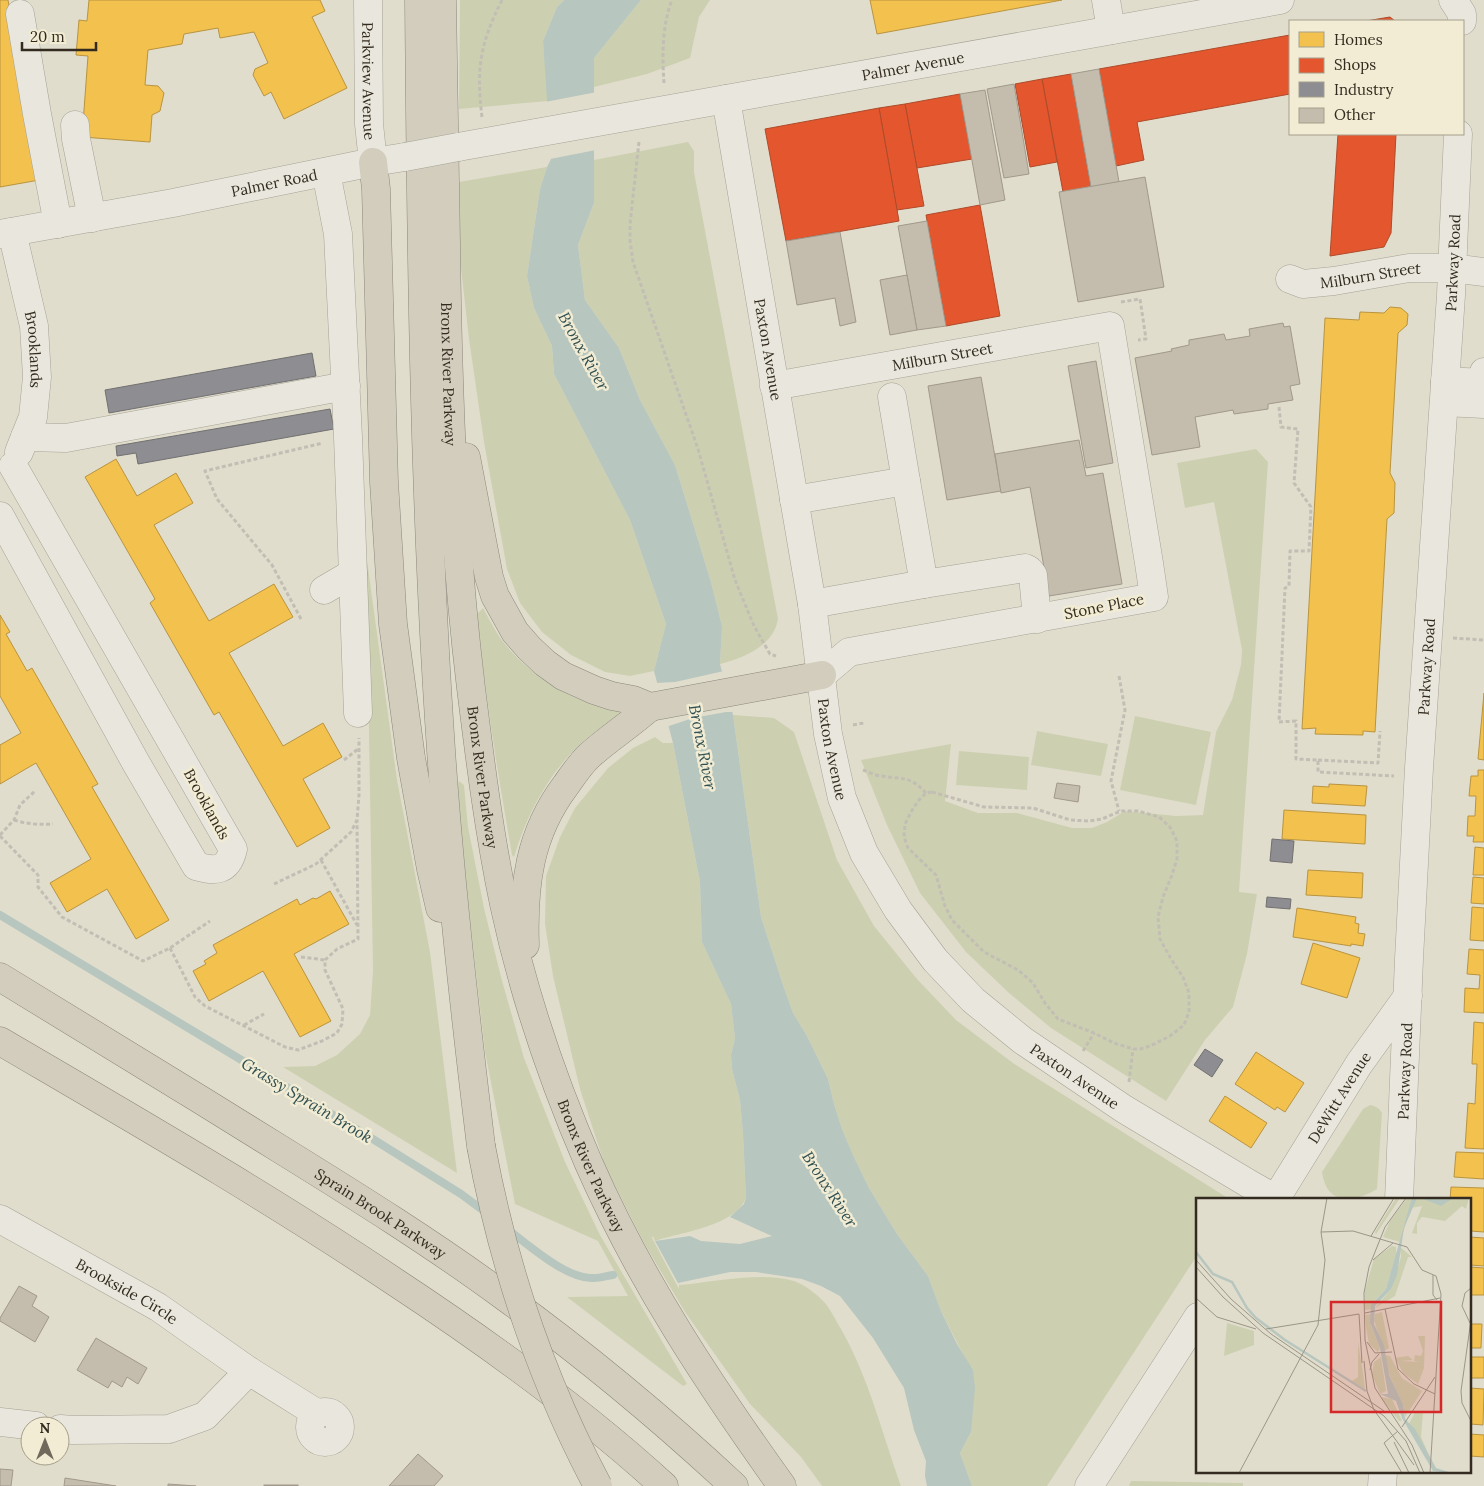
<svg xmlns="http://www.w3.org/2000/svg" width="1484" height="1486" viewBox="0 0 1484 1486" font-family="Lora,serif">
<style>
.green{fill:#ccd0b0}
.water{fill:#b7c6be}
.pier{fill:#e1ddcc}
.homes{fill:#f2c14e;stroke:#b99440}
.shops{fill:#e4572e;stroke:#af4a2a}
.industry{fill:#8d8d92;stroke:#727070}
.lines{fill:none;stroke-linecap:round;stroke-linejoin:round}
.stream{stroke:#b7c6be;stroke-width:8}
.building{fill:#c4bcad;stroke:#a0998c}
.minor-casing{stroke:#a6a296;stroke-width:29}
.highway-casing{stroke:#8b877c;stroke-width:29}
.path{stroke:#c2beb4;stroke-width:3;stroke-dasharray:4 2.5;stroke-linecap:butt}
.minor{stroke:#e9e7dd;stroke-width:28}
.highway{stroke:#d3cdbd;stroke-width:28}
.minor-bridge-casing{stroke:#a6a296;stroke-width:29;stroke-linecap:butt}
.highway-bridge-casing{stroke:#8b877c;stroke-width:29;stroke-linecap:butt}
.minor-bridge{stroke:#e9e7dd;stroke-width:28}
.highway-bridge{stroke:#d3cdbd;stroke-width:28}
.labels{text-anchor:middle;dominant-baseline:central;stroke-width:5;stroke-linejoin:round;paint-order:stroke}
.street-label{font-size:15px;fill:#332b1f;stroke:#f1ecd3}
.water-label{font-size:16px;font-style:italic;fill:#304f51;stroke:#f1ecd3}
.inset-river{fill:none;stroke:#b7c6be;stroke-width:2.5}
.inset-road{fill:none;stroke:#9b9687;stroke-width:1}
.view{fill:#d62828;fill-opacity:0.15;stroke:#d62828;stroke-width:2.5}
.inset-edge{fill:none;stroke:#332b1f;stroke-width:2.5}
</style>
<rect width="100%" height="100%" fill="#e1ddcc"/>
<!-- green -->
<g class="green">
<polygon points="460,0 564,0 557,7 543,41 548,101 459,109"/>
<polygon points="641,0 710,0 699,17 690,58 647,74 594,87 594,58"/>
<path d="M688 142 694 151V172L778 619C777 623 776 628 774 631 764 650 739 659 720 664L722 626 711 582 675 465 640 400 619 348 585 300 578 245 594 203V160Z"/>
<polygon points="547,167 540,189 527,276 534,308 552,346 554,374 630,520 666,624 654,671 630,676 605,672 571,655 542,632 520,603 507,569 484,442 469,339 460,259 459,182"/>
<polygon points="1256,449 1268,462 1239,892 1257,894 1247,954 1233,1007 1205,1040 1166,1101 1051,1028 1009,993 966,952 920,893 887,825 861,760 951,744 945,801 978,813 1017,813 1072,828 1092,828 1107,822 1125,811 1176,816 1203,815 1216,732 1232,700 1241,665 1242,650 1214,502 1185,508 1177,463"/>
<polygon points="366,553 397,780 430,952 457,1173 283,1067 315,1066 337,1055 360,1034 370,1015 373,971"/>
<path d="M483 608C491 623 499 638 510 650 528 671 560 693 586 702 597 705 608 707 619 710L620 716C565 744 531 800 514 857L512 855C498 775 485 695 477 614Z"/>
<polygon points="733,715 774,718 794,732 837,860 874,926 917,979 956,1020 1013,1063 1231,1200 1198,1200 1198,1254 1047,1486 972,1486 960,1453 971,1432 964,1356 941,1311 928,1276 897,1234 869,1188 853,1155 842,1129 834,1104 828,1079 807,1036 793,1013 784,988 761,917"/>
<polygon points="1135,716 1211,732 1196,805 1120,790"/>
<polygon points="1037,731 1108,744 1101,776 1031,765"/>
<path d="M655 737 663 743H673L700 882 702 942 731 1004 735 1038 731 1055 732 1069 740 1100 743 1134 746 1197C737 1226 681 1232 655 1241L653 1236 652 1238 679 1289V1285C713 1282 762 1271 794 1281 805 1285 817 1294 825 1303 831 1310 836 1321 841 1329 869 1378 882 1433 901 1486H822L801 1457 750 1404 685 1312 644 1243 605 1166 580 1089 553 976 545 924 546 876 560 837 575 808 608 768 633 748Z"/>
<polygon points="959,751 1029,757 1027,790 956,785"/>
<polygon points="459,781 464,785 468,827 484,908 501,977 524,1058 565,1162 600,1235 687,1384 683,1386 567,1297 628,1296 598,1241 515,1204 485,1052 466,884 457,786"/>
<path d="M1370 1105C1376 1106 1379 1108 1382 1113L1377 1189C1363 1198 1338 1206 1327 1188 1324 1183 1323 1177 1322 1172L1363 1109Z"/>
<polygon points="1131,1481 1243,1483 1243,1486 1129,1486"/>
</g>
<!-- water -->
<polygon class="water" points="564,0 641,0 594,58 594,203 578,245 585,300 619,348 640,400 675,465 711,582 722,626 720,664 733,715 761,917 784,988 793,1013 807,1036 828,1079 834,1104 842,1129 853,1155 869,1188 897,1234 928,1276 941,1311 957,1344 973,1370 975,1388 971,1432 960,1453 972,1486 927,1486 925,1476 926,1461 914,1430 904,1388 873,1338 840,1296 821,1286 802,1279 756,1272 730,1272 678,1283 655,1241 690,1236 701,1241 740,1244 772,1236 730,1217 744,1204 746,1197 743,1134 740,1100 732,1069 731,1055 735,1038 731,1004 702,942 700,882 673,743 654,671 666,624 630,520 554,374 552,346 534,308 527,276 540,189 547,167 551,159 543,41 557,7"/>
<!-- pier -->
<g class="pier">
<polygon points="597,92 596,150 550,159 545,102"/>
<polygon points="724,671 735,712 726,712 693,718 666,727 655,683 675,682"/>
</g>
<!-- homes -->
<g class="homes">
<polygon points="0,0 8,0 35,152 45,179 0,187"/>
<polygon points="89,0 320,0 325,11 312,17 347,88 284,119 271,92 264,96 253,75 255,69 268,63 254,32 220,38 218,28 184,34 182,44 148,50 145,85 158,86 164,93 160,111 152,115 150,142 82,137 88,56 76,55 79,20 87,21"/>
<polygon points="870,0 1062,0 877,34"/>
<polygon points="1390,307 1401,308 1408,314 1407,325 1398,333 1390,473 1395,483 1394,513 1387,519 1375,732 1363,731 1363,735 1315,734 1316,728 1302,729 1325,318 1359,320 1360,312 1384,313"/>
<polygon points="116,459 137,496 176,473 193,503 154,525 209,621 274,584 293,617 229,653 283,746 323,723 342,757 303,779 330,828 297,847 219,712 214,715 150,603 155,599 85,477"/>
<polygon points="0,615 10,632 6,634 27,671 32,668 98,784 92,787 169,920 136,939 107,889 67,912 50,883 91,859 36,763 0,784 0,745 21,733 0,696"/>
<polygon points="1484,693 1484,760 1478,759"/>
<polygon points="1478,770 1484,770 1484,842 1473,842 1474,836 1467,836 1468,816 1475,816 1476,796 1469,796 1471,776 1478,776"/>
<polygon points="1329,784 1367,786 1365,806 1312,803 1313,786 1329,787"/>
<polygon points="1284,810 1366,815 1365,844 1282,839"/>
<polygon points="1475,847 1484,848 1484,875 1473,875"/>
<polygon points="1308,870 1363,873 1362,898 1306,895"/>
<polygon points="1473,877 1484,878 1484,904 1471,903"/>
<polygon points="330,891 349,924 294,954 331,1021 300,1037 263,971 209,1001 193,971 206,964 204,961 217,953 213,945 297,899 300,905 313,898 316,899"/>
<polygon points="1472,907 1484,908 1484,941 1470,940"/>
<polygon points="1297,908 1356,917 1355,923 1359,924 1358,933 1365,934 1363,946 1351,944 1351,946 1293,937"/>
<polygon points="1313,943 1360,958 1347,998 1301,984"/>
<polygon points="1469,949 1484,950 1484,1013 1464,1012 1465,988 1479,989 1480,975 1467,974"/>
<polygon points="1474,1022 1484,1023 1484,1149 1465,1148 1468,1103 1475,1104 1477,1064 1472,1064"/>
<polygon points="1256,1052 1304,1083 1285,1112 1277,1107 1275,1110 1235,1084"/>
<polygon points="1225,1096 1267,1123 1251,1148 1209,1121"/>
<polygon points="1456,1152 1484,1153 1484,1179 1454,1177"/>
<polygon points="1451,1187 1484,1188 1484,1232 1470,1231 1470,1200 1450,1200"/>
<polygon points="1470,1237 1484,1238 1484,1266 1470,1265"/>
<polygon points="1470,1267 1484,1268 1484,1295 1470,1295"/>
<polygon points="1470,1324 1482,1324 1481,1348 1470,1348"/>
<rect x="1470" y="1357" width="14" height="21"/>
<polygon points="1470,1388 1484,1389 1483,1425 1470,1424"/>
<polygon points="1470,1434 1484,1435 1484,1457 1470,1456"/>
</g>
<!-- shops -->
<g class="shops">
<polygon points="1390,17 1395,21 1366,21"/>
<polygon points="1290,35 1290,94 1137,122 1144,160 1116,166 1099,69"/>
<polygon points="1071,74 1091,187 1063,192 1042,79"/>
<polygon points="1042,79 1057,162 1030,167 1015,84"/>
<polygon points="960,94 972,159 917,168 905,104"/>
<polygon points="905,104 924,206 897,210 879,108"/>
<polygon points="879,108 899,221 786,241 765,129"/>
<polygon points="1338,134 1396,134 1391,233 1384,247 1330,256"/>
<polygon points="980,205 1000,316 946,326 926,215"/>
</g>
<!-- industry -->
<g class="industry">
<polygon points="312,353 316,376 109,413 105,390"/>
<polygon points="330,409 334,429 138,464 136,453 117,456 116,446"/>
<polygon points="1272,839 1294,841 1292,863 1270,861"/>
<polygon points="1267,897 1291,899 1290,909 1266,907"/>
<polygon points="1205,1049 1223,1060 1212,1077 1194,1065"/>
</g>
<g class="lines">
<!-- stream -->
<g class="stream">
<polyline points="0,915 368,1136 461,1194 488,1214"/>
<path d="M507 1229C528 1244 567 1280 594 1278 600 1278 606 1276 613 1275"/>
</g>
</g>
<!-- building -->
<g class="building">
<polygon points="1099,69 1119,182 1091,187 1071,74"/>
<polygon points="1014,84 1029,174 1004,178 987,89"/>
<polygon points="985,90 1005,200 980,205 960,94"/>
<polygon points="1145,177 1164,287 1078,302 1059,192"/>
<polygon points="927,221 946,326 917,330 898,226"/>
<polygon points="840,232 856,322 840,326 835,298 797,305 786,241"/>
<polygon points="907,275 917,330 890,335 880,280"/>
<polygon points="1283,323 1284,327 1290,326 1300,384 1290,386 1293,400 1268,404 1268,409 1234,414 1233,410 1195,417 1200,447 1152,455 1135,358 1172,351 1171,349 1189,345 1189,340 1224,334 1226,340 1250,336 1249,329"/>
<polygon points="1096,361 1113,463 1086,468 1068,366"/>
<polygon points="981,377 1001,491 947,500 928,386"/>
<polygon points="1079,440 1086,476 1103,473 1122,584 1049,596 1030,487 1001,493 995,454"/>
<polygon points="1057,783 1080,786 1078,802 1054,798"/>
<polygon points="19,1286 37,1296 32,1306 49,1317 35,1342 0,1321 0,1318"/>
<polygon points="96,1338 147,1368 138,1384 127,1377 122,1387 112,1381 108,1388 77,1370"/>
<polygon points="418,1454 443,1476 434,1486 389,1486"/>
<polygon points="0,1469 13,1470 11,1486 0,1486"/>
<polygon points="65,1478 116,1486 64,1486"/>
<polygon points="168,1484 196,1486 168,1486"/>
<rect x="264" y="1485" width="34" height="1"/>
</g>
<g class="lines">
<defs>
<g id="minor">
<path id="s1" d="M368 0 369 124 373 162"/>
<polyline points="1106,0 1111,30"/>
<polyline points="1453,0 1462,14 1462,21"/>
<polyline points="20,14 37,114 58,224"/>
<path id="s2" d="M726 99 812 604 828 734 842 798 864 853 898 910 935 960 973 1000 1022 1040 1124 1109 1251 1185 1278 1200"/>
<polyline points="75,125 76,139 92,218"/>
<path id="s3" d="M458 147 1280 0"/>
<polyline points="326,172 338,234 348,437 358,713"/>
<path id="s4" d="M12 232 34 326 37 377 33 417 19 452"/>
<path id="s5" d="M0 234 173 203 373 162 405 157"/>
<path id="s6" d="M1290 279 1303 284 1334 281 1409 268H1452L1484 272"/>
<polyline points="1445,381 1483,383 1484,372"/>
<path id="s7" d="M774 386 1110 326 1149 563 1154 597 849 652 822 675"/>
<polyline points="892,397 906,481"/>
<polyline points="1444,402 1484,404"/>
<polyline points="25,437 66,438 346,386"/>
<polyline points="794,500 906,481 924,584 1025,568 1029,570 1033,575 1037,619"/>
<path d="M0 516 136 763 196 866C216 872 228 871 233 849L13 466"/>
<polyline points="324,590 353,573"/>
<polyline points="812,604 924,584"/>
<path id="s8" d="M1275 1200 1359 1064 1408 996"/>
<path id="s9" d="M1399 1200 1409 959 1419 768 1451 295 1458 134"/>
<path id="s10" d="M0 1219 158 1307 249 1371 205 1416 169 1429 73 1430 60 1429"/>
<polyline points="249,1371 318,1414"/>
<circle cx="325" cy="1427" r="15"/>
<polyline points="0,1422 36,1426"/>
<polyline points="1089,1486 1198,1317"/>
<polyline points="1382,1486 1383,1472"/>
</g>
<g id="highway">
<path d="M419 0C421 250 424 500 441 750 450 883 465 1015 481 1146"/>
<path id="s11" d="M442 0C443 81 444 162 446 243 448 392 453 540 471 688 480 760 489 833 504 904 523 993 553 1081 589 1164 640 1280 709 1384 782 1486"/>
<polyline points="373,162 376,189 384,482 393,624 411,758 431,869 440,908"/>
<polyline points="466,457 489,577 495,596 515,632 529,648 545,663 563,676 594,690 612,696 633,700 650,707 822,675"/>
<path d="M525 945C523 885 529 834 566 785 573 775 581 763 590 755 609 738 631 724 650 707"/>
<path id="s12" d="M0 977C93 1034 187 1091 280 1149 356 1196 433 1244 505 1297 585 1355 662 1419 734 1486"/>
<path d="M0 1041C133 1119 267 1196 395 1282 489 1344 581 1410 664 1486"/>
</g>
</defs>
<!-- minor casing -->
<use href="#minor" class="minor-casing"/>
<!-- highway casing -->
<use href="#highway" class="highway-casing"/>
<!-- path -->
<g class="path">
<path d="M664 83C662 57 662 25 672 0"/>
<path d="M482 117C476 68 480 44 502 0"/>
<polyline points="639,142 630,224 630,240 633,262 698,449 735,580 754,626 770,654 776,656"/>
<polyline points="1121,302 1140,299 1146,339 1138,340"/>
<polyline points="1279,407 1281,427 1298,429 1294,483 1311,507 1309,551 1290,551 1289,586 1285,588 1279,722 1296,721 1296,759 1318,760 1318,772 1394,776"/>
<polyline points="301,619 272,565 217,499 205,471 323,443"/>
<polyline points="1453,638 1484,640"/>
<polyline points="1119,676 1125,710 1111,781 1119,811"/>
<polyline points="853,725 864,723"/>
<polyline points="344,760 358,749"/>
<polyline points="1318,760 1378,763 1380,731"/>
<path d="M863 770C869 772 876 776 882 776 904 780 909 775 926 793"/>
<polygon points="932,792 984,807 1033,808 1070,820 1089,821 1102,819 1121,811 1138,811 1159,817 1170,827 1177,841 1177,859 1172,875 1163,897 1158,917 1160,939 1171,959 1183,977 1189,993 1189,1012 1184,1025 1170,1036 1150,1046 1140,1049 1133,1049 1114,1043 1094,1033 1058,1019 1045,1003 1033,983 1018,970 984,952 952,920 945,906 936,875 908,848 904,837 905,824 911,812 918,801 926,793"/>
<path d="M14 820C26 824 40 825 53 824"/>
<polyline points="0,835 14,820 20,805 35,791"/>
<polyline points="0,836 38,875 38,887 62,917 143,961 170,948 210,921"/>
<polyline points="321,860 357,925"/>
<polyline points="274,884 316,864 351,832 357,820 359,795 359,738"/>
<polyline points="170,948 195,997 205,1006 285,1047 298,1050 322,1041 337,1033 342,1024 343,1009 325,970 325,960 337,949 358,939 357,820"/>
<polyline points="301,957 325,960"/>
<polyline points="244,1025 264,1014"/>
<polyline points="1083,1051 1094,1033"/>
<polyline points="1129,1082 1133,1049"/>
</g>
<!-- minor -->
<use href="#minor" class="minor"/>
<!-- highway -->
<use href="#highway" class="highway"/>
<defs>
<polyline id="minor-bridge" points="405,157 458,147"/>
<path id="highway-bridge" d="M481 1146C503 1265 541 1379 598 1486"/>
</defs>
<!-- minor-bridge casing -->
<use href="#minor-bridge" class="minor-bridge-casing"/>
<!-- highway-bridge casing -->
<use href="#highway-bridge" class="highway-bridge-casing"/>
<!-- minor-bridge -->
<use href="#minor-bridge" class="minor-bridge"/>
<!-- highway-bridge -->
<use href="#highway-bridge" class="highway-bridge"/>
</g>
<g class="labels">
<!-- street labels -->
<g class="street-label">
<text stroke="none"><textPath href="#s3" startOffset="462">Palmer Avenue</textPath></text>
<text stroke="none"><textPath href="#s1" startOffset="81">Parkview Avenue</textPath></text>
<text stroke="none"><textPath href="#s5" startOffset="279">Palmer Road</textPath></text>
<text stroke="none"><textPath href="#s9" startOffset="939">Parkway Road</textPath></text>
<text stroke="none"><textPath href="#s6" startOffset="82">Milburn Street</textPath></text>
<text stroke="none"><textPath href="#s2" startOffset="254">Paxton Avenue</textPath></text>
<text stroke="none"><textPath href="#s4" startOffset="120">Brooklands</textPath></text>
<text stroke="none"><textPath href="#s7" startOffset="171">Milburn Street</textPath></text>
<text stroke="none"><textPath href="#s11" startOffset="374">Bronx River Parkway</textPath></text>
<text transform="translate(1104 606) rotate(-11)">Stone Place</text>
<text stroke="none"><textPath href="#s9" startOffset="534">Parkway Road</textPath></text>
<text stroke="none"><textPath href="#s2" startOffset="659">Paxton Avenue</textPath></text>
<text stroke="none"><textPath href="#s11" startOffset="779">Bronx River Parkway</textPath></text>
<text transform="translate(207 804) rotate(61)">Brooklands</text>
<text stroke="none"><textPath href="#s9" startOffset="129">Parkway Road</textPath></text>
<text stroke="none"><textPath href="#s2" startOffset="1079">Paxton Avenue</textPath></text>
<text stroke="none"><textPath href="#s8" startOffset="121">DeWitt Avenue</textPath></text>
<text stroke="none"><textPath href="#s11" startOffset="1184">Bronx River Parkway</textPath></text>
<text stroke="none"><textPath href="#s12" startOffset="448">Sprain Brook Parkway</textPath></text>
<text stroke="none"><textPath href="#s10" startOffset="146">Brookside Circle</textPath></text>
</g>
<!-- water labels -->
<g class="water-label">
<text transform="translate(584 351) rotate(61)">Bronx River</text>
<text transform="translate(703 747) rotate(79)">Bronx River</text>
<text transform="translate(307 1100) rotate(31)">Grassy Sprain Brook</text>
<text transform="translate(830 1189) rotate(57)">Bronx River</text>
</g>
</g>
<!-- overview -->
<g transform="translate(1196 1198)">
<rect width="275" height="275" fill="#e1ddcc"/>
<path d="M200 0H204L180 36 179 34ZM211 0H273L270 11 266 8 249 23 226 19 221 25V36L216 35 226 8 215 10 204 44 187 39 194 23ZM196 48 200 49V57L190 91 179 102 176 111 169 112V92L178 61ZM204 49 216 59H212L199 98 179 110 195 91 205 59ZM186 114 193 150 188 153 178 122 179 116ZM176 116 175 127 184 150 182 154 173 146 170 129 169 117ZM31 125 58 133V147L28 158ZM222 138H229L228 170 222 186 207 175 199 160 212 158 217 162 205 163 224 164 218 163 219 157 225 158 227 153ZM162 145 167 175 169 191 156 183 162 179ZM189 157 194 158 206 180 226 193 209 219 207 206 191 172ZM185 159 190 193 184 196 185 199 196 201 206 223H203L186 201 176 176 178 164ZM219 214H227L225 239 232 255 213 226Z" fill="#ccd0b0"/>
<path d="M216 0H221L208 30 201 77 195 91 179 108 178 126 188 147 193 177 207 206 209 221 219 231 240 270 256 275 237 273 206 220 200 203 184 196H192L184 150 174 124 175 107 190 91ZM225 0H257L245 8Z" fill="#b7c6be"/>
<path class="inset-river" d="M0 54 17 76 36 84 51 110 60 120 89 142 170 193"/>
<path class="inset-road" d="M210 0 189 29 173 69 168 95 169 142 179 190 216 247 228 275M125 34 157 33 211 49 226 72 240 78 245 96 234 275M175 38 198 0M0 62 35 101 75 136 188 213M177 62 197 45M0 69 27 99 67 135 188 218 210 243 224 275M237 77V97L241 102M0 100 21 119 60 131M189 111 202 171 218 186 239 196M169 115 244 100M163 116 166 165M275 122 265 193 266 205 275 223M274 125 266 108 269 95 275 90M70 131 163 116M171 144 179 155 196 154M168 163 171 193 178 212 218 267M174 172 176 164 183 156M206 229 239 179M202 233 188 245 206 275M198 244 213 275M43 275 122 127 129 62 125 34 131 0"/>
<path class="view" d="M135 104H245V214H135Z"/>
<rect width="275" height="275" class="inset-edge"/>
</g>
<!-- legend -->
<rect x="1289" y="20" width="175" height="115" fill="#f1ecd3" stroke="#a59f8b"/>
<rect x="1299" y="32" width="25" height="15" fill="#f2c14e" stroke="#a59f8b"/>
<text x="1334" y="45" font-size="15" fill="#332b1f">Homes</text>
<rect x="1299" y="58" width="25" height="15" fill="#e4572e" stroke="#a59f8b"/>
<text x="1334" y="70" font-size="15" fill="#332b1f">Shops</text>
<rect x="1299" y="82" width="25" height="15" fill="#8d8d92" stroke="#a59f8b"/>
<text x="1334" y="95" font-size="15" fill="#332b1f">Industry</text>
<rect x="1299" y="108" width="25" height="15" fill="#c4bcad" stroke="#a59f8b"/>
<text x="1334" y="120" font-size="15" fill="#332b1f">Other</text>
<!-- north arrow -->
<g transform="translate(45 1441)"><circle r="24" fill="#f1ecd3" stroke="#a59f8b"/>
<path d="M0-4L9 19L0 12L-9 19Z" fill="#70695c"/>
<text y="-8" font-size="14" font-weight="bold" text-anchor="middle" fill="#332b1f">N</text>
</g>
<!-- scale -->
<path d="M22 42v8h74v-8" fill="none" stroke="#332b1f" stroke-width="2.5"/>
<text x="30" y="42" font-size="15" fill="#332b1f" stroke="#f1ecd3" stroke-width="4" paint-order="stroke">20 m</text>
</svg>
